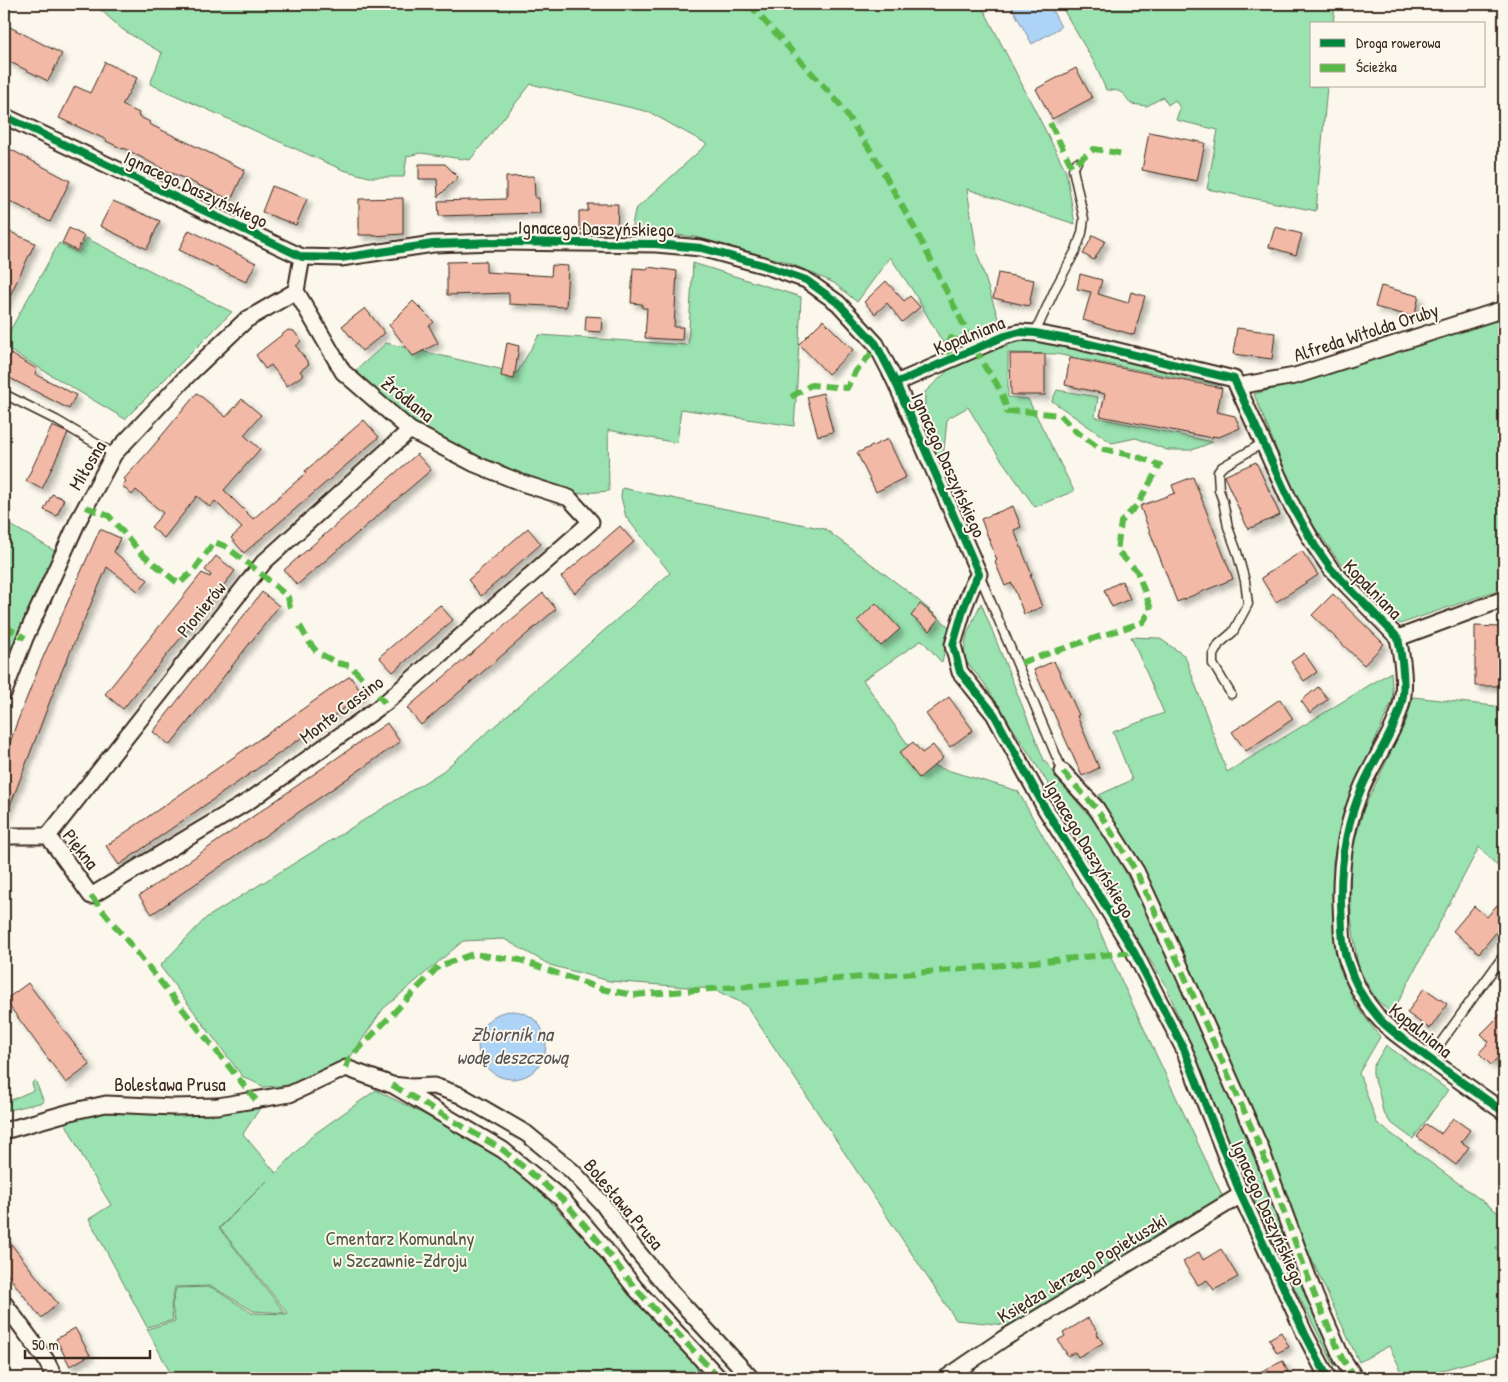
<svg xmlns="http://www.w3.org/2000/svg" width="1508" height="1382" viewBox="0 0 1508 1382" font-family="'Patrick Hand',sans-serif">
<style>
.green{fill:#9ae2b0;stroke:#6a8667}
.water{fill:#add3f6;stroke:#7f8fa0}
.building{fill:#f1b9a6;stroke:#3b2a1e;filter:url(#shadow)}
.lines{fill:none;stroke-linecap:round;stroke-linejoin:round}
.lane-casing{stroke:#3b2a1e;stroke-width:11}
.street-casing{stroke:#3b2a1e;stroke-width:19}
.lane{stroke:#fbf7ec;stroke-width:8}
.street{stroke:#fbf7ec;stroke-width:15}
.quiet{stroke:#58b947;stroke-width:6;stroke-dasharray:12 6;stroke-linecap:butt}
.cycleway-casing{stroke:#fbf7ec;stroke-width:11}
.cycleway{stroke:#00873e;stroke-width:8}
.labels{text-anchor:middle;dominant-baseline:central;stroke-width:4;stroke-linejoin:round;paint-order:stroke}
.street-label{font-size:19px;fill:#3b2a1e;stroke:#fbf7ec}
.park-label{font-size:19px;fill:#535842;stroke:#fbf7ec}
.water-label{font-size:20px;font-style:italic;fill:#585454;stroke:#fbf7ec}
</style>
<defs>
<filter id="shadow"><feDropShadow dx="4.5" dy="4.5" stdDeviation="2.5" flood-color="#0004"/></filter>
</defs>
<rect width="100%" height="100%" fill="#fbf7ec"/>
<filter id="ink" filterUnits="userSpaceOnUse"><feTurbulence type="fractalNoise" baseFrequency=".02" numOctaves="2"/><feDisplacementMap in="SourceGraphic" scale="10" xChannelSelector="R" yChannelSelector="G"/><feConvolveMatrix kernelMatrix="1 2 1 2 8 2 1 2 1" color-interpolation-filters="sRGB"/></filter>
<g filter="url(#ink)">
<!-- green -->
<g class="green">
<polygon points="94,4 981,4 1066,171 1075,224 967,189 977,253 1000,324 943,343 913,291 890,257 857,302 834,283 787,262 695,237 631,230 635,210 707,144 649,112 531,84 470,160 421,153 407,156 404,177 369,177 343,170 150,84 162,53 123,30"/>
<path d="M1060 4H1335L1333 24H1312V86H1327L1316 211 1207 189 1218 130 1176 120 1180 108 1175 100 1168 105 1163 97 1147 106 1131 104C1123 92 1121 90 1106 90L1095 64Z"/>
<polygon points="86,238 232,312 125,419 4,347 4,341 59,243 78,253"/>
<polygon points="693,263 801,297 797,384 794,426 681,409 677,443 608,430 609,491 572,494 509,471 427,439 352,374 386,343 517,373 539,335 688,345"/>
<polygon points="1504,314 1504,588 1400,624 1345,570 1299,505 1254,394 1288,385"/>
<polygon points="1030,341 1065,345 1215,381 1221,386 1056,354 1008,353 1008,397 1028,399 1074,491 1035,507 991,445 968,407 947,419 942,471 924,423 925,392 960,359 995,348 1007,347 1007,343"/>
<polygon points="1057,390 1098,397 1095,417 1213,442 1192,450 1167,450 1136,438 1112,443 1052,401"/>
<polygon points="622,488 825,529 910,593 949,627 942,663 922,640 863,680 920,762 1018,791 1044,838 1094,918 1123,984 1224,1199 1015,1326 956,1320 746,1005 713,989 609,981 550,965 504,939 463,941 383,1009 349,1059 291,1085 264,1087 242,1076 160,966 206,918 443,771 670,573 626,517 621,497"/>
<polygon points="4,521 60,554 4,683"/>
<polygon points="981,603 1044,760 1082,808 1104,831 1180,978 1327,1336 1335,1367 1294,1287 1224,1133 1167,988 1092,865 1070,818 984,683 963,658 967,634"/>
<polygon points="1131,637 1159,638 1185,656 1227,772 1391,672 1393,699 1343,814 1333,862 1333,912 1339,967 1355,1004 1380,1037 1359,1073 1377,1123 1504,1217 1504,1236 1496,1248 1504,1254 1504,1353 1431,1373 1433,1378 1405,1378 1389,1346 1359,1362 1306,1247 1260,1134 1161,904 1099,795 1132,780 1113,732 1164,713"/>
<polygon points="1413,697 1504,707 1504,873 1479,847 1392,1014 1376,999 1358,968 1351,916 1350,859 1364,808 1406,721"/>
<polygon points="1386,1045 1448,1090 1413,1139 1390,1122 1383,1112 1379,1092 1373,1075 1373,1067"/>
<polygon points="35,1080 44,1102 4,1111 4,1096 11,1100 34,1090 32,1083"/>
<path d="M376 1090C418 1112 463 1132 502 1159 523 1174 541 1192 559 1211L711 1378H173L147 1329 175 1321 172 1305 176 1288 211 1287 252 1313 288 1314 220 1228 269 1179 219 1228 285 1313 253 1311 211 1286 175 1287 171 1306 173 1320 147 1327 89 1219 111 1205 88 1167 65 1122 79 1117 98 1112 193 1115 224 1113 260 1108 243 1134 276 1173 313 1135Z"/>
</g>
<!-- water -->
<g class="water">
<polygon points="1010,4 1049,4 1061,27 1032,44"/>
<circle cx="512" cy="1045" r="34"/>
</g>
<!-- building -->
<g class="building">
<polygon points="4,24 62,54 48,81 4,59"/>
<polygon points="105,62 137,78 122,105 139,113 138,116 150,122 149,124 245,170 231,200 159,167 124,148 123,149 106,141 107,140 59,118 75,86 90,93"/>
<polygon points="1076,68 1092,98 1052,119 1036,89"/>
<polygon points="1149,132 1205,143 1197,181 1142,170"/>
<polygon points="4,146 70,181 50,222 4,198"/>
<polygon points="419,164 445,164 458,177 438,197 437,179 419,179"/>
<polygon points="534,176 535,198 539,198 540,213 439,216 438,201 506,199 506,177"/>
<polygon points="272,186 307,199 296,225 262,212"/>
<polygon points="403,198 403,234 373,236 373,235 359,235 359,199"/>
<polygon points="113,201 160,221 147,249 100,226"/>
<polygon points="588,204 618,204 617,230 579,230 579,211 588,211"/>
<polygon points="1275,227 1302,234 1296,255 1269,247"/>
<polygon points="69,228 84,236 77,251 62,243"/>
<polygon points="4,229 35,243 4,308"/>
<polygon points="189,230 256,263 246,282 179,250"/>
<polygon points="1093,235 1105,241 1094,260 1083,254"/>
<polygon points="486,261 486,272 551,276 552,265 568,266 566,307 509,304 509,293 447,295 447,262"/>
<polygon points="648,267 677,271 674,327 683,327 682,340 645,338 647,308 642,308 642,304 631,303 633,268 648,269"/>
<polygon points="998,273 1034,280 1029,306 993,298"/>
<polygon points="1080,274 1102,280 1098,294 1128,303 1131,292 1145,296 1134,335 1083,320 1091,292 1077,289"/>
<polygon points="886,281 904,301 910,296 920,307 902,322 887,303 875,314 864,302"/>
<polygon points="1381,286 1419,296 1414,317 1375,307"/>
<polygon points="413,301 434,322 429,326 438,343 413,356 389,325"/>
<polygon points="365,308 385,333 362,351 342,326"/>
<polygon points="586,316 602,317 601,332 585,331"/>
<polygon points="823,320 853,350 828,374 799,344"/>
<polygon points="1237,328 1275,333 1272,359 1233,354"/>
<polygon points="288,330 294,331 301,341 296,346 309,364 300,371 303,375 287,386 271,365 265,369 256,355"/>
<polygon points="507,343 519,346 514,379 501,376"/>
<polygon points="11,354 37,369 35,374 76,395 69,409 4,375 4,368"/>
<polygon points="1010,354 1045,354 1045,395 1011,395"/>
<polygon points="1070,358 1222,388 1217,412 1235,416 1240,428 1219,437 1212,436 1212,438 1100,416 1105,394 1065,385"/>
<polygon points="197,393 226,417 242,399 261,415 244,435 260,449 224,490 253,519 306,473 305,471 364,420 379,437 244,553 231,538 242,528 215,501 210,507 197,496 164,538 151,527 163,513 136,490 132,495 122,486 126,481 124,479 149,451"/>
<polygon points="823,393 833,432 818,436 807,397"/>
<polygon points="52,426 68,433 42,489 26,481"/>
<polygon points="888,439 906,477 876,492 857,453"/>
<polygon points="417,454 431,470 297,585 284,570"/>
<polygon points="1256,462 1280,515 1248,529 1224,476"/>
<polygon points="1193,477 1233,579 1177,602 1140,506 1175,493 1172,485"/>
<polygon points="52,494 64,499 57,516 44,510"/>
<polygon points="1013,506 1021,527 1014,530 1032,575 1030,575 1042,607 1024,614 1012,583 1005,586 995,562 997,560 981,519"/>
<polygon points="620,526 634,542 575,593 561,577"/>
<polygon points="528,528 541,544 481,596 468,580"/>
<polygon points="100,529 120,538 114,552 148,580 138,591 107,567 58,680 5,819 4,818 4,761 16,725 41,662"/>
<polygon points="1302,551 1318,575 1276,602 1261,578"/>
<polygon points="216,556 235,571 123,709 105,694 202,573 210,577 211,575 205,570"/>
<polygon points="1122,581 1130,599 1112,607 1104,590"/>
<polygon points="262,592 279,606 170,745 153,732"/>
<polygon points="543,593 556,609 421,725 407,708"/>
<polygon points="1333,594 1384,644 1364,665 1312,615"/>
<polygon points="876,603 900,629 881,646 857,621"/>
<polygon points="920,604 939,619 930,631 911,616"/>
<polygon points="440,605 453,620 393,672 379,657"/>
<polygon points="1475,626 1500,627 1499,686 1475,686"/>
<polygon points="1304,653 1317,672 1304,681 1291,662"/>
<polygon points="1054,661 1079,715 1077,716 1099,768 1082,776 1034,670"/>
<polygon points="350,676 363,695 119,865 106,846"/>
<polygon points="1318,687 1328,699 1310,713 1301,701"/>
<polygon points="949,697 973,730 950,747 926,714"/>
<polygon points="1280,699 1293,719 1246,751 1232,732"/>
<polygon points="387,723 400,742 152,914 139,896"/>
<polygon points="913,742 922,753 933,745 943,758 919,778 899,753"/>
<polygon points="1497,905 1504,910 1504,923 1479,953 1453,931 1474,906 1487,917"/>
<polygon points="28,983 90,1065 66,1083 5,1000"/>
<polygon points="1424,988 1447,1004 1430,1029 1407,1013"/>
<polygon points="1504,1011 1504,1057 1501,1054 1491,1065 1479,1053 1489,1042 1481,1034"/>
<polygon points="1453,1118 1470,1130 1461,1142 1469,1147 1456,1165 1417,1137 1426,1124 1441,1134"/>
<polygon points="4,1235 58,1304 41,1318 4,1270"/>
<polygon points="1221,1249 1238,1277 1214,1290 1207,1280 1198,1285 1183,1262 1199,1252 1203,1260"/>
<polygon points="1088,1318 1098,1332 1097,1334 1103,1343 1078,1357 1075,1352 1068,1356 1058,1340 1065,1336 1063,1333"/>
<polygon points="75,1328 90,1355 70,1366 56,1339"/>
<polygon points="1281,1332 1289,1347 1277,1353 1269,1339"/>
<polygon points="1283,1361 1289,1375 1282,1378 1247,1378"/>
</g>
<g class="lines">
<defs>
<g id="lane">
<polyline points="1035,333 1056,287 1076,250 1082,233 1084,219 1073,169 1077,162"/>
<polyline points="4,394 56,420 114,454"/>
<polyline points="979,574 1063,772"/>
<polyline points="1231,694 1213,664 1213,655 1219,644 1233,632 1248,604 1245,581 1237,552 1228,527 1223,501 1219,490 1218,472 1222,467 1263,443"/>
<polyline points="1429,1059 1504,955"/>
</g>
<g id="street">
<polyline points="4,116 302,257 341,258 433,244 497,242 656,244 701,248 763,265 806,280 838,303 876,344 896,383 979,574 973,584 964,607 953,645 960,672 994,714 1045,808 1134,952 1183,1047 1241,1195 1305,1334 1328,1378"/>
<path d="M896 383 1005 336 1020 332 1035 333 1077 341 1234 379 1290 502 1315 546 1331 569 1398 638C1402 657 1405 676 1403 695 1400 723 1375 758 1363 785 1346 823 1340 861 1341 903 1342 922 1341 945 1348 963 1354 982 1364 1001 1377 1016 1387 1029 1402 1038 1415 1048 1444 1070 1474 1091 1504 1112"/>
<polyline points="1238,386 1295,376 1504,309"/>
<polyline points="1398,638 1504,599"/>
<polyline points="4,692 25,638 78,521 114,454 189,374 246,320 296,291"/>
<polyline points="1063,772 1096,808 1136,871 1180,966 1260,1147 1315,1296 1342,1358 1355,1378"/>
<polyline points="4,836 48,836 91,896 252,799 385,703 591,522 569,498 522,483 475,464 410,430 343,372 296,291 302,257"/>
<polyline points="48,836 264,562 410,430"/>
<polyline points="396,1087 503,1150 562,1199 601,1244 635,1288 719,1378"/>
<polyline points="4,1131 74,1111 106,1104 173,1107 218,1106 290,1094 346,1068 392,1085 411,1087 434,1086 460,1095 527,1134 572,1171 602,1203 632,1245 673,1294 751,1378"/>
<polyline points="4,1303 46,1360 55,1378"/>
<polyline points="946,1378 1003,1339 1241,1195"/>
</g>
</defs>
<!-- lane casing -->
<use href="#lane" class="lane-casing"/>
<!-- street casing -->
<use href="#street" class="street-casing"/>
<!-- lane -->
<use href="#lane" class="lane"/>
<!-- street -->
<use href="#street" class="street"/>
<!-- quiet -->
<g class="quiet">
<path d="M749 4 838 102 873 154 915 229 986 369C995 377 1006 401 1007 412L1021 411 1060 415 1074 430 1099 448 1138 457 1160 465 1138 504 1121 522 1117 551 1137 571 1151 609 1143 622 1017 664"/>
<polyline points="1050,123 1073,169"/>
<polyline points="1077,162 1094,149 1124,154"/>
<path d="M951 359C949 351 946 346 951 338L964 343 970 336 968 333"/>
<polyline points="791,397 811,385 847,388 856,371 877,347"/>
<polyline points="86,507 109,516 142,554 179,584 195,569 214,542 225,546 258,571 288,597 290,608"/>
<polyline points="4,626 25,638"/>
<polyline points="300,626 309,642 317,652 337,663 351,666 385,703"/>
<polyline points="1063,772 1096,808 1136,871 1180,966 1260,1147 1315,1296 1342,1358 1355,1378"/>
<polyline points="91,896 256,1100"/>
<polyline points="346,1068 349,1059 439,966 473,954 520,960 601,989 634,995 953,970 1134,952"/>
<polyline points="392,1085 503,1150 562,1199 601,1244 635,1288 719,1378"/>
</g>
<defs>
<g id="cycleway">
<polyline points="4,116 302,257 341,258 433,244 497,242 656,244 701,248 763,265 806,280 838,303 876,344 896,383 979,574 973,584 964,607 953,645 960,672 994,714 1045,808 1134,952 1183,1047 1241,1195 1305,1334 1328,1378"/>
<path d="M896 383 1005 336 1020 332 1035 333 1077 341 1234 379 1290 502 1315 546 1331 569 1398 638C1402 657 1405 676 1403 695 1400 723 1375 758 1363 785 1346 823 1340 861 1341 903 1342 922 1341 945 1348 963 1354 982 1364 1001 1377 1016 1387 1029 1402 1038 1415 1048 1444 1070 1474 1091 1504 1112"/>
</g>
</defs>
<!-- cycleway casing -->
<use href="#cycleway" class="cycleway-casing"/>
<!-- cycleway -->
<use href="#cycleway" class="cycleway"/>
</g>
</g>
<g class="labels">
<!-- street labels -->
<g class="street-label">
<text transform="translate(196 189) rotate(25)">Ignacego Daszyńskiego</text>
<text transform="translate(596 228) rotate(1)">Ignacego Daszyńskiego</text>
<text transform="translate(1366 332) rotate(-18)">Alfreda Witolda Oruby</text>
<text transform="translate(969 335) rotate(-22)">Kopalniana</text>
<text transform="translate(408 399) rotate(38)">Źródlana</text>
<text transform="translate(87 465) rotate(-59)">Miłosna</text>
<text transform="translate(949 465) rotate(66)">Ignacego Daszyńskiego</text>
<text transform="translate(1373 589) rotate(46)">Kopalniana</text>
<text transform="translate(201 609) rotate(-51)">Pionierów</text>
<text transform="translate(341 709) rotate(-37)">Monte Cassino</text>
<text transform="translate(81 849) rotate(52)">Piękna</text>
<text transform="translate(1090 849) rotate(59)">Ignacego Daszyńskiego</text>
<text transform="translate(1421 1030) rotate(39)">Kopalniana</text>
<text x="170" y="1084">Bolesława Prusa</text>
<text transform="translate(624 1204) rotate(50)">Bolesława Prusa</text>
<text transform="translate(1269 1213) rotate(66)">Ignacego Daszyńskiego</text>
<text transform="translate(1082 1268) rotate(-31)">Księdza Jerzego Popiełuszki</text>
</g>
<!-- park labels -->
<g class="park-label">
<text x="400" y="1238">Cmentarz Komunalny<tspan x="400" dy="22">w Szczawnie-Zdroju</tspan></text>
</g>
<!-- water labels -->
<g class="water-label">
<text x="512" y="1033">Zbiornik na<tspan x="512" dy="23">wodę deszczową</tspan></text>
</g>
</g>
<!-- margin -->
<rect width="1508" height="1382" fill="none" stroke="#fbf7ec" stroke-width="20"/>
<rect x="10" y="10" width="1488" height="1362" fill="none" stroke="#3b2a1e" stroke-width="2" filter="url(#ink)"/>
<!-- legend -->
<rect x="1310" y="22" width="175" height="65" fill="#fbf7ec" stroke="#aea59a"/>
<rect x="1320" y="39" width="25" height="8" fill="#00873e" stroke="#aea59a"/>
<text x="1356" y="48" font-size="15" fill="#3b2a1e">Droga rowerowa</text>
<rect x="1320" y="64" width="25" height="8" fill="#58b947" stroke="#aea59a"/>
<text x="1356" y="72" font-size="15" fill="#3b2a1e">Ścieżka</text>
<!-- scale -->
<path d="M25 1350v8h125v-8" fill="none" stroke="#3b2a1e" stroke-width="2.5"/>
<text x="32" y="1350" font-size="15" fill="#3b2a1e" stroke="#fbf7ec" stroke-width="4" paint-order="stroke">50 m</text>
</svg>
